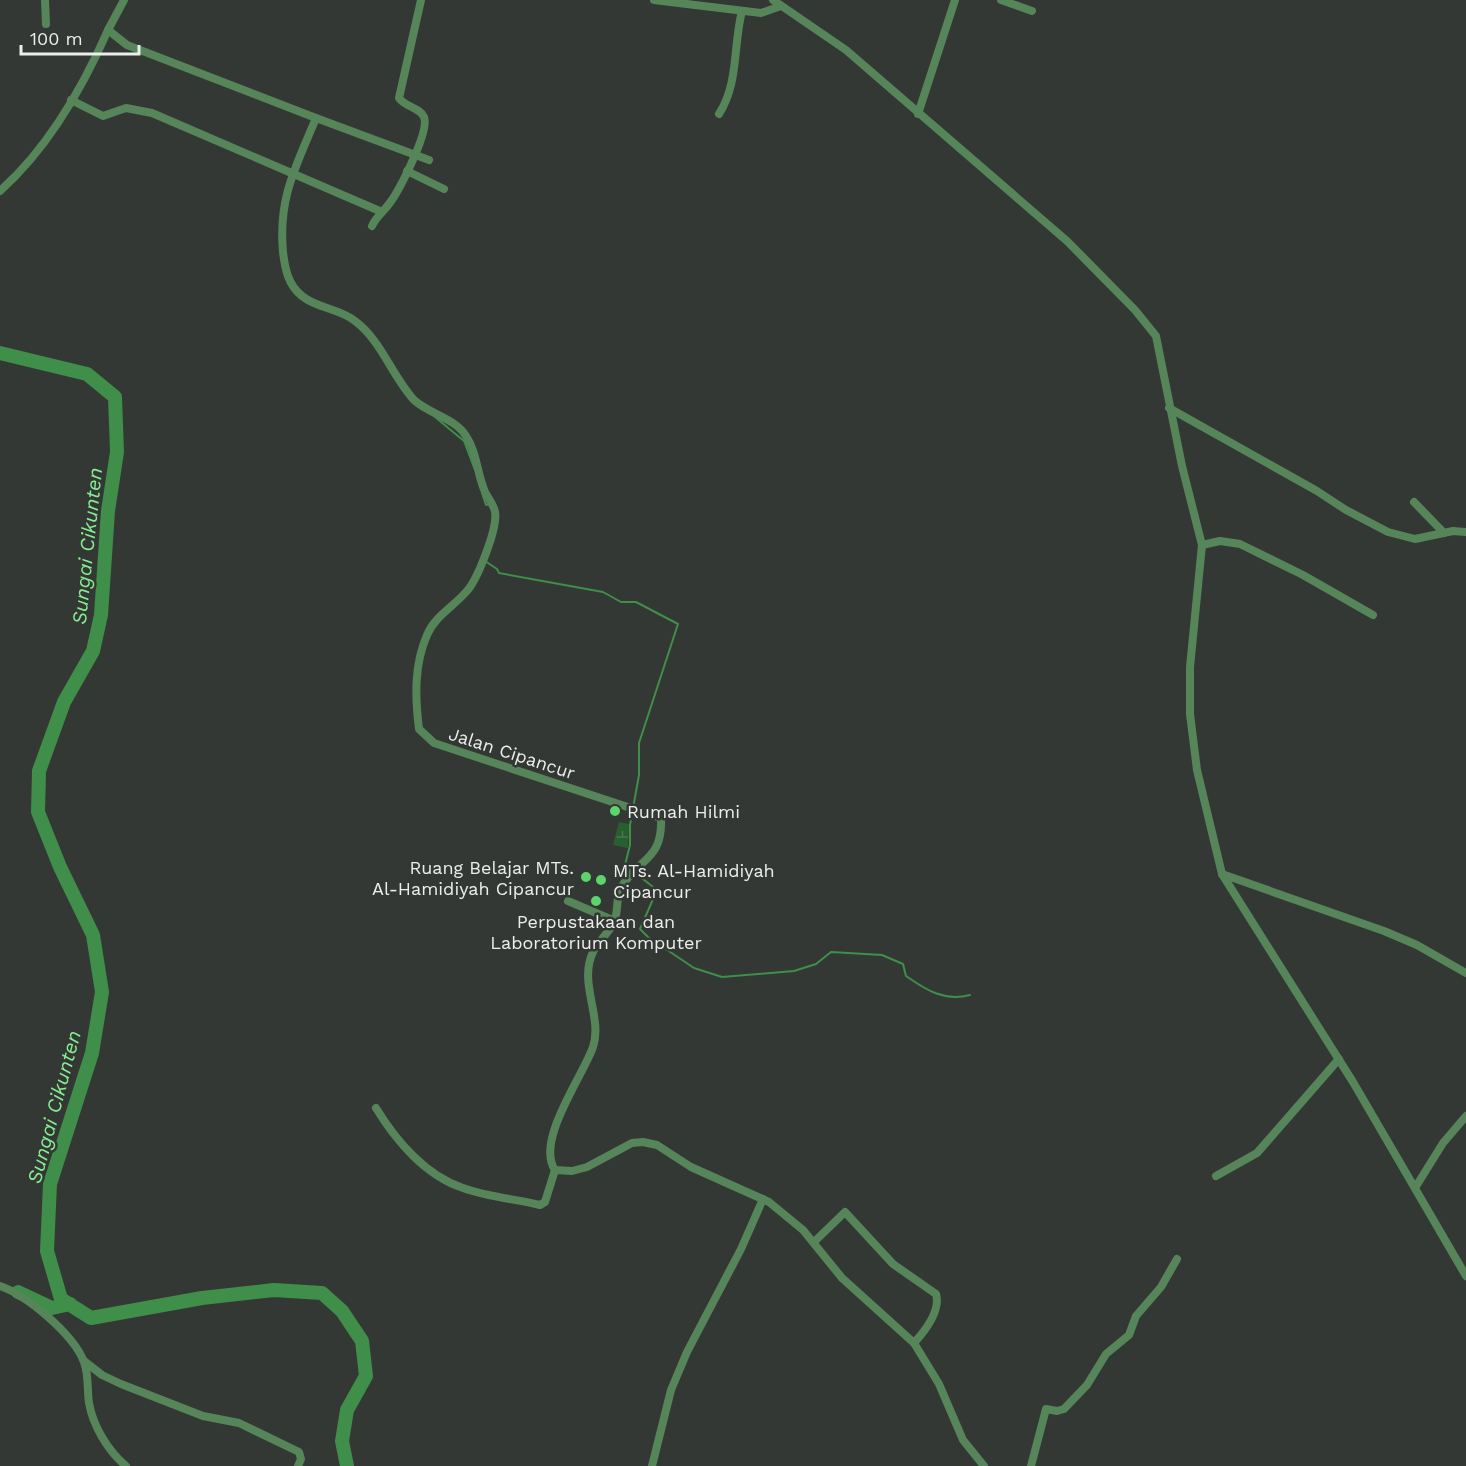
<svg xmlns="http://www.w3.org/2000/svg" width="1466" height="1466" viewBox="0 0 1466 1466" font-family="'Work Sans',sans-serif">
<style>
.wetland{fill:url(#wetland-marsh)}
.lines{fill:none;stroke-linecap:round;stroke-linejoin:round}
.stream{stroke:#3f8e4a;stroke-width:2}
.river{stroke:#3f8e4a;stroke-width:14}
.minor{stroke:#558559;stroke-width:8}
.poi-dot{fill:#5cd56d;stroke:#343834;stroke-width:2}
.labels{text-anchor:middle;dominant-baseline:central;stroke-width:5;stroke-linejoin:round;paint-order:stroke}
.street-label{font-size:18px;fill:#ebeeeb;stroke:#343834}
.poi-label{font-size:18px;fill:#ebeeeb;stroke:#343834;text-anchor:start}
.water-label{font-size:20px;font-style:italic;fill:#86ec91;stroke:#343834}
</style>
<defs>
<pattern id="wetland-marsh" width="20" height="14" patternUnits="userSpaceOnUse" patternTransform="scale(1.5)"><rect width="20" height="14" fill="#275f2f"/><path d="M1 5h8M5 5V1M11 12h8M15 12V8" fill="none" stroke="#46764d"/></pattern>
</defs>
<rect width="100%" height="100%" fill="#343834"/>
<!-- wetland -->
<polygon class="wetland" points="619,822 629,824 628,848 613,845"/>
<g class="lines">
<!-- stream -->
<g class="stream">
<polyline points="435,417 464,441 475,470"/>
<polyline points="482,493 486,505 491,504"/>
<path d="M485 561 497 569 499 573 603 592 621 602H636L678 624 639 743V775L630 825V845L625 865 657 890 640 929 648 937 694 968 722 977 794 971 816 964 831 952 882 955 903 964 906 976C925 989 943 1002 970 995"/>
</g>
<!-- river -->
<g class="river">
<polyline points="0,353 87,374 115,397 117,452 108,511 101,615 93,651 64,702 39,771 38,812 60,867 93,935 102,992 92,1053 50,1184 47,1251 61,1299 91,1318 202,1298 274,1290 322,1293 342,1311 362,1341 366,1376 347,1410 342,1441 347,1466"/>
<polyline points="18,1292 52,1308 70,1304"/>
</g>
<!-- minor -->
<g class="minor">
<polyline points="45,0 46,24"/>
<path d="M124 0 108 30 127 45 316 118C296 167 278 197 283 252 285 269 288 285 302 296 318 309 339 308 355 321 381 340 392 376 414 400 429 414 455 418 466 436 477 452 477 474 485 492 488 498 494 505 495 512 498 528 477 581 466 592 453 607 435 616 427 635 414 665 415 697 419 729L434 743 661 818C663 860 639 858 622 886 615 897 619 912 614 922 609 933 598 941 593 952 578 983 603 1017 593 1047 583 1076 535 1141 555 1170L572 1171 587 1167 632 1143 643 1142 657 1145 691 1167 769 1202 803 1230 842 1278 914 1343 939 1384 963 1440 984 1466"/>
<polyline points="654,0 761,13 781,6"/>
<polyline points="773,0 846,50 1067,241 1135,310 1156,336 1182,466 1202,545 1190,667 1190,714 1197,770 1222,874 1353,1082 1466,1276"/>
<polyline points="1001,0 1032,11"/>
<polyline points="71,100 103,116 126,108 152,113 382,212"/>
<path d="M719 114C739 83 733 45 742 11"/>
<polyline points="918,114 955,0"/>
<polyline points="316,118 429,160"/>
<polyline points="407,171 444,189"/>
<path d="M0 191C47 149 83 87 108 30"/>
<path d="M372 226C376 217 383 212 389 204 399 191 430 131 424 117 419 107 405 107 399 98L421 0"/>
<polyline points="1169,408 1317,491 1346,510 1388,532 1415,539 1453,531 1466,532"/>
<polyline points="1414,502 1444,533"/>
<polyline points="1202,545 1220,541 1240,544 1303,575 1373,615"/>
<polyline points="1222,874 1384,931 1417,945 1466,973"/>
<polyline points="568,901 615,921"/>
<path d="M376 1108C396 1141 426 1176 463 1188 488 1197 515 1199 540 1205L545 1202 555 1170"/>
<polyline points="1216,1176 1257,1153 1339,1059"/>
<polyline points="1415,1188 1443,1143 1466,1116"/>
<path d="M814 1242 845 1212 893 1264 936 1294C941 1311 924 1332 914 1343"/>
<path d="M0 1286C27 1295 74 1335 84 1362 89 1375 87 1390 89 1403 93 1426 108 1451 126 1466"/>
<polyline points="84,1361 102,1375 121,1384 203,1416 239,1423 299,1452 301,1459 298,1466"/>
<polyline points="652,1466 671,1390 687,1352 741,1249 763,1199"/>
<polyline points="1031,1466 1046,1409 1057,1411 1064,1409 1087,1385 1106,1354 1129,1335 1136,1316 1161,1287 1177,1259"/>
</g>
</g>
<!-- markers -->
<g class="poi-dot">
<circle cx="615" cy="811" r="6"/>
<circle cx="586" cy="877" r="6"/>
<circle cx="601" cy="880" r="6"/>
<circle cx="596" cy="901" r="6"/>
</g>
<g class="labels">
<!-- street labels -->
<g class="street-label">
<text transform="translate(512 753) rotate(18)">Jalan Cipancur</text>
</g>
<!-- poi labels -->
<g class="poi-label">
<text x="627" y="811">Rumah Hilmi</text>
<text x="574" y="867" text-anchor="end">Ruang Belajar MTs.<tspan x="574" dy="21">Al-Hamidiyah Cipancur</tspan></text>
<text x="613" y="870">MTs. Al-Hamidiyah<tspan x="613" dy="21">Cipancur</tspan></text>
<text x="596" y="921" text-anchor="middle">Perpustakaan dan<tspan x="596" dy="21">Laboratorium Komputer</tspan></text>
</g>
<!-- water labels -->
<g class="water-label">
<text transform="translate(87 546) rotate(-84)">Sungai Cikunten</text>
<text transform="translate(54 1107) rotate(-75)">Sungai Cikunten</text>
</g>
</g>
<!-- scale -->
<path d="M21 45v9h118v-9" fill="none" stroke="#ebeeeb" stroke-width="3"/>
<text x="30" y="45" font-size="18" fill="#ebeeeb" stroke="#343834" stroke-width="4.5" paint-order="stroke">100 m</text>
</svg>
